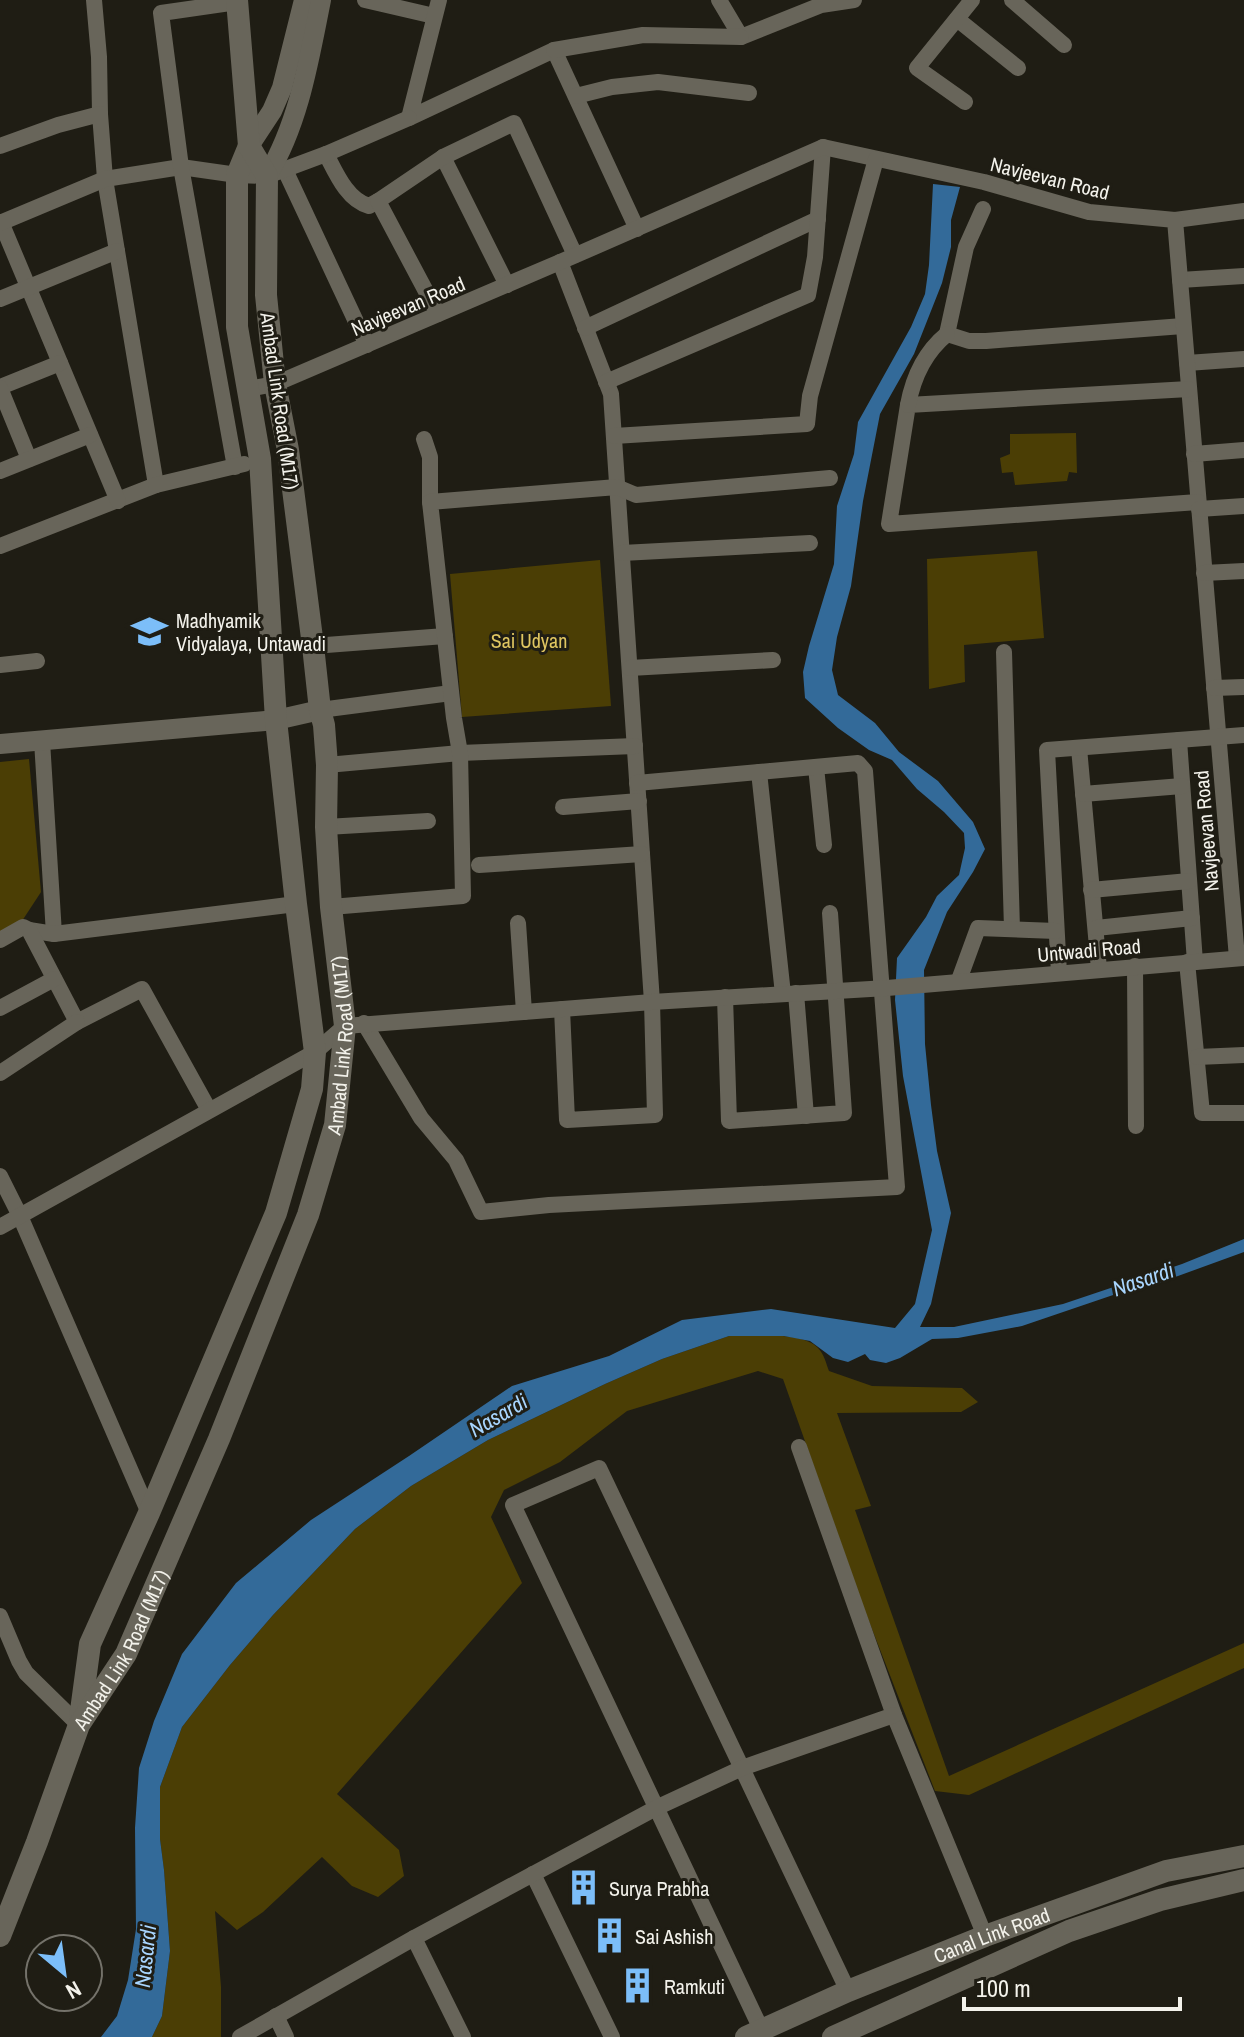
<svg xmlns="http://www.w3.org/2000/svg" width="1244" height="2037" viewBox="0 0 1244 2037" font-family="'Archivo Narrow',sans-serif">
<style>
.green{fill:#4b3e05}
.water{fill:#336a99}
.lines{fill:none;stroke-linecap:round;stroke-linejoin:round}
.minor{stroke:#68655a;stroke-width:16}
.tertiary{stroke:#68655a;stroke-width:20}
.secondary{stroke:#68655a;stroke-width:22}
.labels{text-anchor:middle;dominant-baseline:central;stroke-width:6;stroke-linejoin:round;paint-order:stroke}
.street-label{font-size:20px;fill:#f3f2eb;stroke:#1f1d14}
.poi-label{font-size:20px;fill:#f3f2eb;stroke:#1f1d14;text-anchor:start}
.park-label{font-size:20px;fill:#e0c661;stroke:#1f1d14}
.water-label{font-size:22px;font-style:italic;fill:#a8d5fe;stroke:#1f1d14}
</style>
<rect width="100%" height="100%" fill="#1f1d14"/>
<!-- green -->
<g class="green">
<polygon points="1076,433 1077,473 1069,472 1067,481 1015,485 1013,472 1002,473 1000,458 1010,454 1010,434"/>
<polygon points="1037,551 1044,638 964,645 965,682 929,689 927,559"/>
<polygon points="600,560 611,706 462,717 450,574"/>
<polygon points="29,759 41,892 22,921 0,934 0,762"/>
<path d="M729 1336C752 1336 802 1331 818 1348 824 1354 826 1363 829 1371L872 1386 962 1388 978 1402 961 1412 837 1413 871 1506 855 1510 949 1776 1244 1643V1668L969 1795 935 1791 865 1611 783 1379 758 1371 627 1411 560 1462 504 1490 491 1517 522 1583 337 1794 399 1850 404 1876 378 1897 352 1886 322 1857 263 1912 237 1930 215 1911 221 1987V2037H152L162 2016 170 1951 164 1870 160 1839V1787L182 1727 230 1665 273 1615 355 1529 411 1486 488 1440 605 1384 662 1359Z"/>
</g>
<!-- water -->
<polygon class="water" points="933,184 960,187 951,220 951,247 942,283 914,354 880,414 863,501 851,586 837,637 832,670 838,695 875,723 899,752 938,781 973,822 985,849 973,872 947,912 924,970 925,1044 931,1105 937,1151 951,1213 931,1304 920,1327 954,1327 1063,1304 1182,1264 1244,1239 1244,1252 1145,1288 1119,1293 1022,1326 958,1338 932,1339 900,1358 886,1363 870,1360 865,1354 848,1362 833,1358 810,1341 784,1336 729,1336 662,1359 605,1384 488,1440 411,1486 355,1529 273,1615 230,1665 182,1727 160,1787 160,1839 164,1870 170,1951 162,2016 152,2037 101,2037 117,2016 128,1980 136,1929 135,1828 139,1768 154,1721 182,1654 236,1583 311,1520 409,1456 512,1386 609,1356 682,1320 771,1309 895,1328 915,1304 932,1230 903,1076 895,1000 897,958 926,917 937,896 959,875 965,848 964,833 944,812 917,789 892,760 869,750 838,728 805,698 803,672 809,646 834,564 837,506 854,454 858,422 911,327 925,294 929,265"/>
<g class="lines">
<!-- minor -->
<g class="minor">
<polyline points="94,0 99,57 100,114"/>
<polyline points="365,0 434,16"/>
<polyline points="439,0 409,118 554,50 637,229"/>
<polyline points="719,0 741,37 821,5 854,0"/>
<polyline points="1012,0 1064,45"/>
<polyline points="957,19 1018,68"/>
<polyline points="554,50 643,35 741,37"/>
<polyline points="576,96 612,87 658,82 749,93"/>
<polyline points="965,102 917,68 972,0"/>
<polyline points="0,146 58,125 100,114 105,179 156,485 0,546"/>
<path d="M326 154C336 173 347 200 369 206L378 201"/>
<polyline points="443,157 507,285"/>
<polyline points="285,170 367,345"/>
<polyline points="983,209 966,247 947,334 969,341 986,341 1183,326"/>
<polyline points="1175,220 1244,211"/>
<polyline points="1,222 118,501"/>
<polyline points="0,223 105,179 181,167 237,175 267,176 326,154 409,118"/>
<polyline points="560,262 611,394 652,1002 655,1115 567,1120 562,1009"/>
<polyline points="1180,280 1244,276"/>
<polyline points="0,299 117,251"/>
<polyline points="438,314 378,201 443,157 514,123 575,255"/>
<polyline points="585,328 818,219"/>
<polyline points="1187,363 1244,359"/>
<polyline points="606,382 808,295 815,257 823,147"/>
<polyline points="0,387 60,363"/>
<polyline points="0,388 29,459"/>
<polyline points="248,389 275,384 560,262 823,147 984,182 1089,212 1175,220 1237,958"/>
<polyline points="1189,389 908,405 889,524 1198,502"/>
<path d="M908 405C913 378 925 352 947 334"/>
<polyline points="614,436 807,424 810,396 876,159"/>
<polyline points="424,439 430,457 430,502"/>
<polyline points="1194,454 1244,450"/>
<polyline points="235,467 181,167 161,13 237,2"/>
<polyline points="0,471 90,435"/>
<polyline points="156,485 244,464"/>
<polyline points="1199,509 1244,506"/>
<polyline points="622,553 810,543"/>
<polyline points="1204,573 1244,571"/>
<polyline points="313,646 445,636"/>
<polyline points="1004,652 1012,929"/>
<polyline points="0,665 37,661"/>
<polyline points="630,668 773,660"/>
<polyline points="1214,688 1244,687"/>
<polyline points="320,710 451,693"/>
<polyline points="1179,740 1195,962"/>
<polyline points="42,741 54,934"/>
<polyline points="1079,748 1099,969"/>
<polyline points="327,765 460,753 635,746"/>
<polyline points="816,767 824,845"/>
<polyline points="759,772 783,994"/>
<polyline points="1083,794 1182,786"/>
<polyline points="563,807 639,801"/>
<polyline points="326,827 428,821"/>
<polyline points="479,865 642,854"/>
<polyline points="1091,890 1189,881"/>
<polyline points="331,907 463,896 460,753 454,718 430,502 617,487 636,495 830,478"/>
<polyline points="518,923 524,1012"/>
<polyline points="1096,928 1192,918"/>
<polyline points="29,930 54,934 296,904"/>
<polyline points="0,940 23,927 29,930 77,1022 142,989 209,1110"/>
<polyline points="1187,962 1202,1113 1244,1113"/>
<polyline points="1135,966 1136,1126"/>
<polyline points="1059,973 1047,750 1244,735"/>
<polyline points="959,980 978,928 1056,931"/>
<polyline points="796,993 806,1116"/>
<polyline points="725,997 729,1121 844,1113 830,913"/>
<polyline points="0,1008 54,979"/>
<polyline points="364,1023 421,1118 456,1160 481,1212 549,1205 897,1187 865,771 858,763 637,783"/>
<polyline points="1197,1057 1244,1055"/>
<polyline points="0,1073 77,1022"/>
<polyline points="0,1176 20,1216 149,1513"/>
<polyline points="0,1227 315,1052 345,1026 652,1002 887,988 1244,958"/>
<polyline points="799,1447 894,1715 985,1936"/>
<polyline points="0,1616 19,1661 26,1673 79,1725"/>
<polyline points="533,1874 612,2037"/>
<polyline points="414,1938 463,2037"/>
<polyline points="276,2016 286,2037"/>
<polyline points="761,2029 513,1505 599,1468 848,1991"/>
<polyline points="240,2037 414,1938 656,1808 742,1768 894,1715"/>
</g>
<!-- tertiary -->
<g class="tertiary">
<polyline points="249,146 272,111 282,88 304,0"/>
<path d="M267 176C299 123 309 60 321 0"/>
<polyline points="0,744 276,720 320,710"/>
</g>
<!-- secondary -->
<g class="secondary">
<polyline points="80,1718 90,1644 149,1513 276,1213 312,1089 315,1052 296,904 276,720 260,459 237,327 237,175 249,146"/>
<path id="s1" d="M0 1936 37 1842 79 1725 126 1654 219 1439 308 1215 335 1125 345 1026 331 907 326 827 327 765 324 725 320 710 313 646 288 450 275 384 266 295 267 176 249 146 237 0"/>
<path id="s2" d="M746 2037 848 1991 985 1936 1166 1871 1244 1856"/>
<polyline points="833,2037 1069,1931 1160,1900 1244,1880"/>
</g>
</g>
<!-- icons -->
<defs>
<symbol id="school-bare" viewBox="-9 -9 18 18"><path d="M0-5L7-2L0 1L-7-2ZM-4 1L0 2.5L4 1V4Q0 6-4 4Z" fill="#7cbef9" stroke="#1f1d14" stroke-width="2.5" paint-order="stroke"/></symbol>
<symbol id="building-bare" viewBox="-9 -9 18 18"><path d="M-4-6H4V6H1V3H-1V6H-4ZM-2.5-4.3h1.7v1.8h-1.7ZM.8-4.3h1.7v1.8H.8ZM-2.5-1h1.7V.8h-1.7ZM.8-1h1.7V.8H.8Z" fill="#7cbef9" stroke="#1f1d14" stroke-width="2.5" paint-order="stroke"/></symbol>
</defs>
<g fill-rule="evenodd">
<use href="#school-bare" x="124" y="606" width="51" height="51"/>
<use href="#building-bare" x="558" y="1862" width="51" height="51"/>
<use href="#building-bare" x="584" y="1910" width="51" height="51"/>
<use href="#building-bare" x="612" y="1960" width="51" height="51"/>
</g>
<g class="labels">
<!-- street labels -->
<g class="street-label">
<text transform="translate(1050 178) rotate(14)">Navjeevan Road</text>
<text transform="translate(408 306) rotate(-23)">Navjeevan Road</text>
<text transform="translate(280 401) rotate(82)">Ambad Link Road (M17)</text>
<text transform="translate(1206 831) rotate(-95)">Navjeevan Road</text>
<text transform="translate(1089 950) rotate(-5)">Untwadi Road</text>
<text stroke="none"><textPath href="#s1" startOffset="960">Ambad Link Road (M17)</textPath></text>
<text stroke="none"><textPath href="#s1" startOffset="312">Ambad Link Road (M17)</textPath></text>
<text stroke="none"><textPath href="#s2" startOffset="266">Canal Link Road</textPath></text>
</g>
<!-- poi labels -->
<g class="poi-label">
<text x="176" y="620">Madhyamik<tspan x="176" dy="23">Vidyalaya, Untawadi</tspan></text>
<text x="609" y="1888">Surya Prabha</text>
<text x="635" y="1936">Sai Ashish</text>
<text x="664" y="1986">Ramkuti</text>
</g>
<!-- park labels -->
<g class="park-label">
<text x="529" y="640">Sai Udyan</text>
</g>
<!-- water labels -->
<g class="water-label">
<text transform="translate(1143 1279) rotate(-19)">Nasardi</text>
<text transform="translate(498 1415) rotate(-30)">Nasardi</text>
<text transform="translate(145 1956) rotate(-84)">Nasardi</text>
</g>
</g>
<!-- north arrow -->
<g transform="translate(64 1973) rotate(151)"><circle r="38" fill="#1f1d14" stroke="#74726a" stroke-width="2"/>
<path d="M0-6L14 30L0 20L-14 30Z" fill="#7cbef9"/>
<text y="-12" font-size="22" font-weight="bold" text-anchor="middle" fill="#f3f2eb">N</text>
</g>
<!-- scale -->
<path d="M964 1997v12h216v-12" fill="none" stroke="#f3f2eb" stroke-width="4"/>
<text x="976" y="1997" font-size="24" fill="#f3f2eb" stroke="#1f1d14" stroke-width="6" paint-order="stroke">100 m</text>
</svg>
